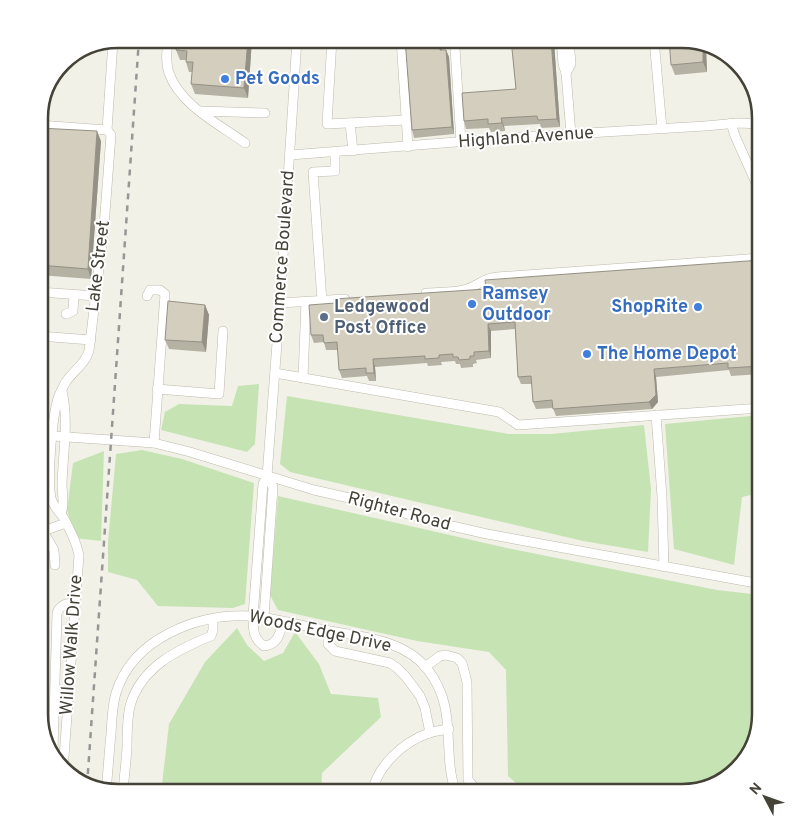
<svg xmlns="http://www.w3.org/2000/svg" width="800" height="832" viewBox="0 0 800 832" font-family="Overpass,sans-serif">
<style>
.green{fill:#c6e3b4}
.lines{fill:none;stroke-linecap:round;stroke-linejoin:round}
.minor-casing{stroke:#bdbaab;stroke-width:10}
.minor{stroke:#fff;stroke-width:9}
.rail{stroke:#969696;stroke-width:2.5;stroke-dasharray:6 6;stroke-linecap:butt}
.wall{fill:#b5b1a3}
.shaded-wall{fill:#949085}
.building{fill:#d3cebe;stroke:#949085}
.shop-dot{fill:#3f7fe0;stroke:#fff;stroke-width:2}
.service-dot{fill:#5c6f8a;stroke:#fff;stroke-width:2}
.labels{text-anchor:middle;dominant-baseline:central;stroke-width:4;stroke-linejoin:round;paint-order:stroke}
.shop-label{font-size:18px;font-weight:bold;fill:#366cbe;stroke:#fff;text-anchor:start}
.street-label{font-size:18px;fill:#454237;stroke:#fff}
.service-label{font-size:18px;font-weight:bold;fill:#4e5e75;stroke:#fff;text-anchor:start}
.rim{fill:none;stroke:#454237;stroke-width:2.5}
</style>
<rect width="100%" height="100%" fill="#f2f1e8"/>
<!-- green -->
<g class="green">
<polygon points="259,384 255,444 247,452 161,430 165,412 179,404 232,406 238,386"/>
<polygon points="287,396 509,434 551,434 644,425 651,489 648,552 583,541 290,472 280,464"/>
<polygon points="761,415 761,495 759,493 742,497 734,565 674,549 665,424"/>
<polygon points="142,450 182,459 254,483 245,604 233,608 158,606 137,580 108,572 108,542 116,454"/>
<polygon points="104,451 101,541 75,538 67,510 73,463"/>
<polygon points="278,496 507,548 717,590 761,595 761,714 753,749 734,774 682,793 527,793 508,776 506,670 489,652 417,641 278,610 270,595"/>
<polygon points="237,628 247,645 264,661 283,653 295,632 319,664 331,694 378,698 381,717 322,773 321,793 161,793 169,724 205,662"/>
</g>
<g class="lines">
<defs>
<g id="minor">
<path d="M168 39C167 50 165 62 169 73 180 105 219 124 245 143"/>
<polyline points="332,39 327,124 406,120"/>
<polyline points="401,39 408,147"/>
<polyline points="449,39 455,48 461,142"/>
<polyline points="561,39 563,64 566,73 571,134"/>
<polyline points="654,39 662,129"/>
<polyline points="566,73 571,64 569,39"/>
<polyline points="200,111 265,113"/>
<polyline points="350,123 353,151"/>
<polyline points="731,123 735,136 761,194"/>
<polyline points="756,123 759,112"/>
<path d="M39 125 107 130 111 135 104 226 89 351C85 365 71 372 64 385 62 390 58 396 57 402 52 422 47 478 51 498 53 506 58 510 63 517 70 529 76 541 79 555L63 770"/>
<polyline points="107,130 113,41"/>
<polyline points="290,155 521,137 705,126 738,123 761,124"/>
<polyline points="39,292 96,296"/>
<path d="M426 293C439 292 454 293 467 289 479 285 484 278 497 277L761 258"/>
<polyline points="147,296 150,290 160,290 165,294 154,443"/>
<polyline points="322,301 313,172 335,171 335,153"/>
<polyline points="280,303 345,299"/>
<polyline points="66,314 73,311 74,295"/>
<polyline points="39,336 91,340"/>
<polyline points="275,373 499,412 518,425 761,408"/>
<polyline points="303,378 306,302"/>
<polyline points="157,389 219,394 223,331"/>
<polyline points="656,415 662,497 664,567"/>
<polyline points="39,435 154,443 190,452 314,490 358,500 443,524 487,534 761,584"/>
<polyline points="756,510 761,511"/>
<path d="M61 514C65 504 62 494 62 484 63 452 69 422 62 391"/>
<polyline points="39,527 43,531 66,523"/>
<polyline points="43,531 54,550 55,565"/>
<polyline points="264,617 273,487 267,476"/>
<path d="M283 622C280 633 278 645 264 646 253 639 253 629 253 616L263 484 267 476 280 303 297 39"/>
<polyline points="328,631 328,644 335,651 390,663 397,668 406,677 420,696 425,708 430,733"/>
<polyline points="425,667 440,656 446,655 457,658 462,663 467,682 468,780 479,793"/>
<path d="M53 751 57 613C60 605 66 603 74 603"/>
<path d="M106 791C108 772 109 753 111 734 112 720 112 706 116 693 133 638 198 613 251 616 276 618 301 626 325 630 360 637 405 639 428 670 459 710 441 751 456 793"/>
<path d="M123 793C124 778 126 763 127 748 127 734 127 719 130 706 141 667 177 650 211 636L213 630V619"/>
<path d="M372 793C377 766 403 742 429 733 435 731 442 730 449 729"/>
</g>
</defs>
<!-- minor casing -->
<use href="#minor" class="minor-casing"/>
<!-- minor -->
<use href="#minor" class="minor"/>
<!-- rail -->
<polyline class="rail" points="87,786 139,39"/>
</g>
<!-- wall -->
<g class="wall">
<polygon points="177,39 252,39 248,98 195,94 191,84 192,72 189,72 186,62 186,60 180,60 176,50"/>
<polygon points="405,39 441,39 442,50 446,50 449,57 454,134 414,138 412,130"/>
<polygon points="457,39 556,39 555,42 554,42 560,127 541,128 540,124 504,126 505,131 491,132 489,128 466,129 464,121 516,89 511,40 460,43"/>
<polygon points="687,39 706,48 707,72 675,75 671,65"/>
<polygon points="39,128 101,141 91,279 39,275"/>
<polygon points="761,260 761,374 731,376 729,370 656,377 658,402 652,409 556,416 553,408 536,409 533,402 532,384 521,384 518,377 515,329 491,331 491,358 476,360 477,363 473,364 473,367 461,368 460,364 456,364 455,361 441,362 442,365 428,366 427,363 375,367 376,381 369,381 367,376 342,378 339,370 338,350 326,350 324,342 314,343 311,335 486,289"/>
<polygon points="205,305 209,315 206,352 169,349 165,340"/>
</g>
<!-- shaded-wall -->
<g class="shaded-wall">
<polygon points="248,39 252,39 248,98 244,88"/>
<polygon points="439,39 441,39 443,58 440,50"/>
<polygon points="551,39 552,39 554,42 560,127 557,119"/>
<polygon points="703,47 706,48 707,72 703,62"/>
<polygon points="446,50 449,57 454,134 452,127"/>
<polygon points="501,118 504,126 505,131 502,123"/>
<polygon points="97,131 101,141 91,279 88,269"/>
<polygon points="205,305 209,315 206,352 202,342"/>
<polygon points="488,324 491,331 491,358 489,351"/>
<polygon points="373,359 375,367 376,381 374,373"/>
<polygon points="654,369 656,377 658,402 652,409 649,402"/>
</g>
<!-- building -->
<g class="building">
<polygon points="177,39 248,39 244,88 191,84 193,62 186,62 187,51 176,50"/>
<polygon points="405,39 439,39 440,50 446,50 452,127 412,130"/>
<polygon points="511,39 551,39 557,119 538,120 537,116 501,118 502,123 488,124 488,119 464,121 462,93 516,89"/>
<polygon points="669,39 687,39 703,47 703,62 671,65"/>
<polygon points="39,128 97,131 88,269 39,265"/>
<polygon points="761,260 761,366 728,368 728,363 654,369 656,395 649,402 553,409 552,400 533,402 531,376 518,377 515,322 488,324 489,351 474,352 474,356 470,356 470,359 459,360 458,357 453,357 453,354 439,355 439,358 425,359 425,356 373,359 374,373 366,373 366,368 339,370 337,342 324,343 323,335 311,335 309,305 335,303 334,299 486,289 485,280"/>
<polygon points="168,301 205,305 202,342 165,340"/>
</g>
<!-- markers -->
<g class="shop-dot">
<circle cx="225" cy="79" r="5"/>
<circle cx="472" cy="304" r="5"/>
<circle cx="698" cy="307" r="5"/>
<circle cx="587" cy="354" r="5"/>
</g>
<circle class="service-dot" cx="324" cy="317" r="5"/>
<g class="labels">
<!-- shop labels -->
<g class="shop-label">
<text x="235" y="79">Pet Goods</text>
<text x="482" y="294">Ramsey<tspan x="482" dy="21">Outdoor</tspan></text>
<text x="688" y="307" text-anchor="end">ShopRite</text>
<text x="597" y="354">The Home Depot</text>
</g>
<!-- street labels -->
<g class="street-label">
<text transform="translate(526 138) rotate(-4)">Highland Avenue</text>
<text transform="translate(283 257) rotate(-86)">Commerce Boulevard</text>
<text transform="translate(99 266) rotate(-83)">Lake Street</text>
<text transform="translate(399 512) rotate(15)">Righter Road</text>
<text transform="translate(320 632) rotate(12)">Woods Edge Drive</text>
<text transform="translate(72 645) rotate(-86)">Willow Walk Drive</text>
</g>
<!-- service labels -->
<g class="service-label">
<text x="334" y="307">Ledgewood<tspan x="334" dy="21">Post Office</tspan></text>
</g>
</g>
<!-- crop -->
<path d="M0 0H800V832H0ZM118 48H682A70 70 0 0 1 752 118V714A70 70 0 0 1 682 784H118A70 70 0 0 1 48 714V118A70 70 0 0 1 118 48Z" fill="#fff" fill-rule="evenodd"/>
<path class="rim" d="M118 48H682A70 70 0 0 1 752 118V714A70 70 0 0 1 682 784H118A70 70 0 0 1 48 714V118A70 70 0 0 1 118 48Z"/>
<!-- north arrow -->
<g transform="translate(765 797) rotate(311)" stroke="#ffffff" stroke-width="4" paint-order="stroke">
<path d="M0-4L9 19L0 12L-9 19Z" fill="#454237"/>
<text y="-8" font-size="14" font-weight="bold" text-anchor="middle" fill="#454237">N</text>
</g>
</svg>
